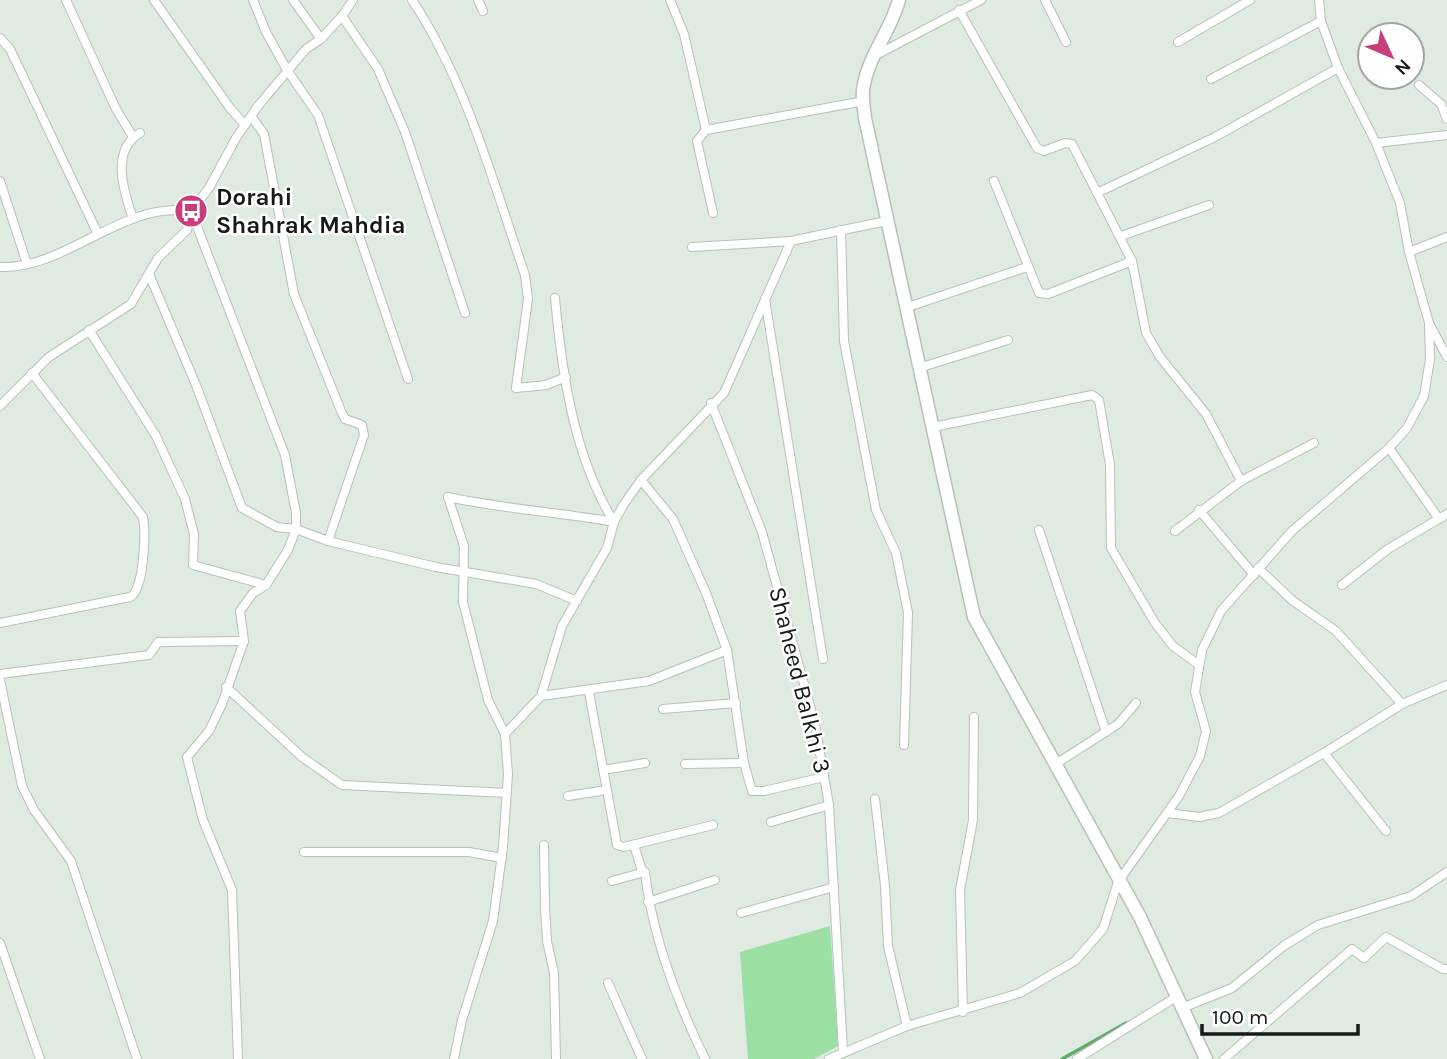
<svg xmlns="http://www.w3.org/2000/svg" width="1447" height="1059" viewBox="0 0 1447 1059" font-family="Karla,sans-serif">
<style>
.green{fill:#9bdfa2}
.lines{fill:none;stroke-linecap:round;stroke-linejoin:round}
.stream{stroke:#64ab6d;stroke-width:3.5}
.street-casing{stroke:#b7c1b8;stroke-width:10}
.secondary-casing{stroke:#b7c1b8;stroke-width:15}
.street{stroke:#fff;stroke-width:8}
.secondary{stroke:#fff;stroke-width:12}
.labels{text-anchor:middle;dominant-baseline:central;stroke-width:5;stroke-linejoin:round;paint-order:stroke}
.poi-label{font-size:24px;font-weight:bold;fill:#161916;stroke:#fff;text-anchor:start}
.street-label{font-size:24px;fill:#161916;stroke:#fff}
</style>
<rect width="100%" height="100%" fill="#dfeae0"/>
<!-- green -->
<polygon class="green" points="830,926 838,1046 814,1059 748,1059 740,952"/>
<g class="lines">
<!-- stream -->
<polyline class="stream" points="1062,1059 1126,1023"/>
<defs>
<g id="street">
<polyline points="66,0 116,109 133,137"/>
<polyline points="154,0 230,108 245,125"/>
<polyline points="253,0 266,32 287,70 318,115 408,379"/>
<polyline points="293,0 321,39"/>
<path d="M412 0C467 83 493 182 525 275L528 299 516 388 546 385 566 377"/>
<polyline points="478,0 483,11"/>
<polyline points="670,0 684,34 706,130"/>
<polyline points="1045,0 1066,42"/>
<polyline points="1319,0 1321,21 1338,68 1376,143 1400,203 1409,252 1429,323 1447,357"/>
<polyline points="959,10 1037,148 1044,151 1065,143 1072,144 1132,261 1146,333 1160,357 1206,414 1241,481"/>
<polyline points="342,16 378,69 405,132 465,313"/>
<polyline points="0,38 10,49 97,232"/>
<polyline points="1178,42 1250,0"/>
<polyline points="876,55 981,0"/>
<polyline points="1211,79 1321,21"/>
<polyline points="1419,85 1441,104 1447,119"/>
<polyline points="251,116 264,134 294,294 341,411 345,419 362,425 364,435 328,541"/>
<polyline points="1376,143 1447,135"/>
<polyline points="0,181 27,264"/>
<polyline points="994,181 1039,293 1048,294 1132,261"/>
<polyline points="1099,192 1215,137 1338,68"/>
<polyline points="713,213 697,141 706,130 864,101"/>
<path d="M133 219C125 194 109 151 140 133"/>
<polyline points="841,230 844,341 876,510 896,553 908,613 904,745"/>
<polyline points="1121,236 1209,205"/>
<polyline points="692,247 791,241"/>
<polyline points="1409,252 1447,237"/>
<path d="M0 267C68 269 121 201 191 211L285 455 296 513V529L288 550 266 585 253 593 240 611 244 641 222 704 209 731 187 757 203 820 232 890 238 1059"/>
<polyline points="149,274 196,385 242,508 277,527 296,529 328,541 436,567 536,584 577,601"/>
<path d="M555 298C562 374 574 457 614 522"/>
<polyline points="765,299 823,659"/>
<polyline points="905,308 1027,267"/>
<polyline points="89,330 156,436 185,499 194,534 193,565 266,585"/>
<polyline points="919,368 1008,340"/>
<polyline points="711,403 762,532 815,724 829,805 843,1051"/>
<polyline points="0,406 49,357 131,304 158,258 187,230 191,211 209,188 236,138 258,106 306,49 321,39 342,16 353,0"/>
<polyline points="933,427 1092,395 1099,400 1110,465 1111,548 1155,623 1173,646 1199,665"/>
<polyline points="1389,448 1439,519"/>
<polyline points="641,480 673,519 706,593 727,650 744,763 752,791 764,791 824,777"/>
<polyline points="448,497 464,546 463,602 488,700 505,734 508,774 503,847 493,921 462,1020 454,1059"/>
<path d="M448 497C503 509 558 512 614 522"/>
<polyline points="1199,510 1254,575"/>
<polyline points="1039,530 1106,732"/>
<polyline points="1175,531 1241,481 1314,443"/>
<polyline points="1258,568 1293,601 1336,631 1402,704"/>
<polyline points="1342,585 1388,549 1447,514"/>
<path d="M0 623 130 597C144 591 146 533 143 517L32 373"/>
<polyline points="0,674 149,655 158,642 244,641"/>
<polyline points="0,680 22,786 34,810 71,861 137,1059"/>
<polyline points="226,687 302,757 342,785 507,793"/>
<polyline points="589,692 617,845 624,847 713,825"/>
<polyline points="541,696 649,681 727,650"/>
<polyline points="663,709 736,703"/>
<polyline points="505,734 541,696 562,626 607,548 614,522 624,504 641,480 724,393 791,241 886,221"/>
<polyline points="1324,753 1386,831"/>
<polyline points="685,764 744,763"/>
<polyline points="1054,765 1118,724 1136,703"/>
<polyline points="603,770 645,763"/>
<polyline points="568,796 607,790"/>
<polyline points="875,799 885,886 888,946 907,1026"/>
<polyline points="1168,813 1199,817 1219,813 1324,753 1402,704 1447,685"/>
<polyline points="771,822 829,805"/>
<polyline points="544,845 545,908 547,941 554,973 556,1059"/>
<polyline points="634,845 642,871"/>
<polyline points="304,852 469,852 502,858"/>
<path d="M612 881 645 872C652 936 677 1001 705 1059"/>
<polyline points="648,902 715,880"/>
<polyline points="741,913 834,887"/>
<polyline points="0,943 40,1059"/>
<polyline points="608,983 642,1059"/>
<polyline points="1182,1008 1232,988 1285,945 1318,925 1411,896 1447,872"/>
<polyline points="963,1012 960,890 973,820 974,717"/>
<polyline points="829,1059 907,1026 1020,993 1075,961 1103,929 1118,882 1179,796 1200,756 1206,731 1195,692 1202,650 1221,611 1292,531 1389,448 1407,428 1424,396 1430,359 1429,323"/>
<polyline points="1077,1059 1176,997"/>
<polyline points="1224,1059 1352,949 1364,958 1386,937 1443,969 1447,969"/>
</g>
<path id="secondary" d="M899 0C891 31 867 57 863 90 862 98 864 109 865 118L974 617 1140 917 1206 1059"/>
</defs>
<!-- street casing -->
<use href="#street" class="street-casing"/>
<!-- secondary casing -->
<use href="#secondary" class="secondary-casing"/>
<!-- street -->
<use href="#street" class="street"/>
<!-- secondary -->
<use href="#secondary" class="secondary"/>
</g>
<!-- icons -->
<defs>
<symbol id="bus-disc" viewBox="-11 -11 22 22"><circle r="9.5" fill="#c73e7b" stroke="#fff"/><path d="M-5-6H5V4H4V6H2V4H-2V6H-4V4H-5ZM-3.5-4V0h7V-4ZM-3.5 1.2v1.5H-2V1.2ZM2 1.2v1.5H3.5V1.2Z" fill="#fff"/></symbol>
</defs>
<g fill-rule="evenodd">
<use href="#bus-disc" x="172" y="192" width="38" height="38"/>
</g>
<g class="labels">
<!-- poi labels -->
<g class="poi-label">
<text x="216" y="197">Dorahi<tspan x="216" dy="28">Shahrak Mahdia</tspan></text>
</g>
<!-- street labels -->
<g class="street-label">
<text transform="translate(800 680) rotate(76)">Shaheed Balkhi 3</text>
</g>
</g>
<!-- north arrow -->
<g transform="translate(1391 56) rotate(134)"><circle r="33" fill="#ffffff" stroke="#a2a3a2" stroke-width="2"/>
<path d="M0-5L12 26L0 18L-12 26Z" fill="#c73e7b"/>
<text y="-10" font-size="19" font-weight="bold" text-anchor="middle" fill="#161916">N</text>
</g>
<!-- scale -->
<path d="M1202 1024v10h156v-10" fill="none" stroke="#161916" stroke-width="3.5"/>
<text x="1212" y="1024" font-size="21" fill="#161916" stroke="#ffffff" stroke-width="5" paint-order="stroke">100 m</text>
</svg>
